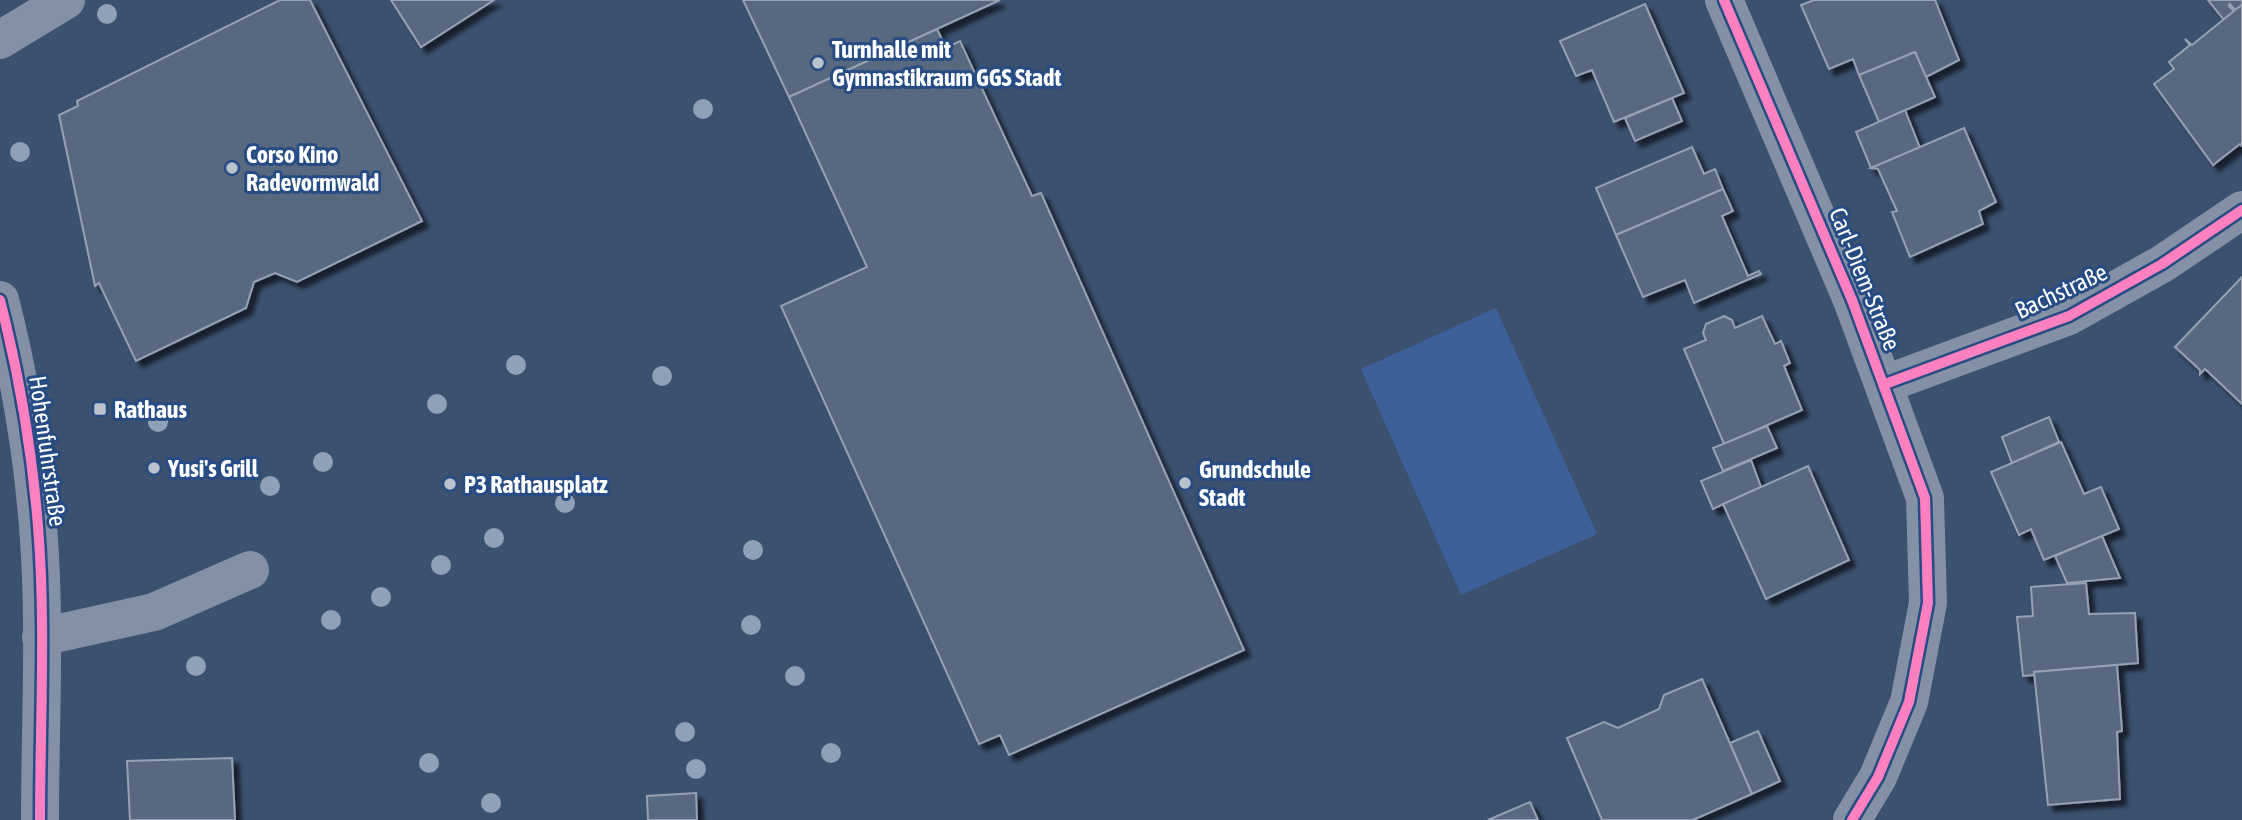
<svg xmlns="http://www.w3.org/2000/svg" width="2242" height="820" viewBox="0 0 2242 820" font-family="'Asap Condensed',sans-serif">
<style>
.green{fill:#3c6199}
.building{fill:#586780;stroke:#96a1b3;stroke-width:2;filter:url(#shadow)}
.lines{fill:none;stroke-linecap:round;stroke-linejoin:round}
.minor{stroke:#8390a5;stroke-width:38}
.cycleway-casing{stroke:#274b84;stroke-width:15}
.cycleway{stroke:#ff80c0;stroke-width:10}
.tree{fill:#90a0b9}
.poi-dot{fill:#bbc2cd;stroke:#274b84;stroke-width:2.5}
.labels{text-anchor:middle;dominant-baseline:central;stroke-width:6;stroke-linejoin:round;paint-order:stroke}
.poi-label{font-size:24px;font-weight:bold;fill:#fff;stroke:#274b84;text-anchor:start}
.street-label{font-size:24px;fill:#fff;stroke:#274b84}
</style>
<defs>
<filter id="shadow"><feDropShadow dx="6" dy="6" stdDeviation="2" flood-color="#0009"/></filter>
</defs>
<rect width="100%" height="100%" fill="#3c506f"/>
<!-- green -->
<polygon class="green" points="1496,308 1597,534 1461,595 1361,369"/>
<!-- building -->
<g class="building">
<polygon points="280,0 310,0 422,221 297,282 275,273 254,282 246,308 136,361 99,283 95,286 59,115 78,106 77,101"/>
<polygon points="391,0 494,0 421,47"/>
<polygon points="743,0 1000,0 789,97"/>
<polygon points="1814,0 1935,0 1959,60 1926,77 1915,52 1859,75 1853,59 1829,69 1801,5"/>
<polygon points="2208,0 2242,0 2242,5 2235,10 2228,5 2234,11 2224,20"/>
<polygon points="2229,3 2235,10 2242,5 2242,146 2240,144 2213,165 2154,84 2174,69 2169,62 2190,45 2185,39 2192,45 2234,11"/>
<polygon points="1645,4 1684,93 1614,122 1592,70 1576,76 1560,41"/>
<polygon points="937,29 946,48 960,41 1032,196 1041,193 1244,650 1009,755 1000,735 979,744 781,306 867,267 789,97"/>
<polygon points="1915,52 1935,97 1879,122 1859,75"/>
<polygon points="1672,98 1682,121 1635,141 1625,118"/>
<polygon points="1905,110 1920,148 1871,168 1856,132"/>
<polygon points="1964,128 1996,202 1979,211 1983,224 1910,257 1892,212 1897,211 1878,169 1871,168"/>
<polygon points="1692,147 1704,174 1715,169 1723,189 1616,235 1596,188"/>
<polygon points="1723,189 1733,211 1722,216 1748,276 1759,271 1761,274 1694,303 1685,280 1643,297 1616,235"/>
<polygon points="2242,277 2242,404 2205,369 2200,374 2200,370 2175,347"/>
<polygon points="1724,316 1732,320 1735,328 1762,316 1775,344 1781,341 1790,363 1784,366 1802,410 1724,444 1684,349 1706,340 1703,333 1706,324"/>
<polygon points="2049,417 2059,442 2012,463 2002,437"/>
<polygon points="1767,426 1777,448 1723,471 1713,448"/>
<polygon points="2061,442 2084,494 2101,487 2119,529 2044,560 2031,529 2019,535 1991,472"/>
<polygon points="1751,460 1761,487 1713,509 1701,481"/>
<polygon points="1808,466 1849,560 1766,599 1723,504"/>
<polygon points="2102,536 2120,578 2067,583 2055,556"/>
<polygon points="2086,583 2089,614 2135,613 2138,663 2034,672 2034,675 2023,676 2017,617 2033,616 2031,587"/>
<polygon points="2117,665 2122,731 2117,732 2120,799 2048,805 2034,672"/>
<polygon points="1702,679 1752,794 1693,820 1602,820 1567,738 1604,722 1618,728 1659,709 1664,695"/>
<polygon points="1758,731 1780,781 1752,794 1730,743"/>
<polygon points="232,758 235,820 130,820 127,761"/>
<polygon points="696,793 697,820 648,820 647,796"/>
<polygon points="1530,802 1538,820 1488,820"/>
</g>
<g class="lines">
<!-- minor -->
<g class="minor">
<polyline points="1724,0 1852,300 1925,498 1928,603 1909,702 1878,777 1852,820"/>
<polyline points="0,40 66,0"/>
<path d="M0 300C19 374 32 451 38 526 46 624 40 722 40 820"/>
<polyline points="1885,384 2069,316 2162,264 2242,210"/>
<polyline points="41,637 154,612 250,570"/>
</g>
<defs>
<g id="cycleway">
<polyline points="1724,0 1852,300 1925,498 1928,603 1909,702 1878,777 1852,820"/>
<path d="M0 300C19 374 32 451 38 526 46 624 40 722 40 820"/>
<polyline points="1885,384 2069,316 2162,264 2242,210"/>
</g>
</defs>
<!-- cycleway casing -->
<use href="#cycleway" class="cycleway-casing"/>
<!-- cycleway -->
<use href="#cycleway" class="cycleway"/>
</g>
<!-- trees -->
<g class="tree">
<circle cx="107" cy="14" r="10"/>
<circle cx="703" cy="109" r="10"/>
<circle cx="20" cy="152" r="10"/>
<circle cx="516" cy="365" r="10"/>
<circle cx="662" cy="376" r="10"/>
<circle cx="437" cy="404" r="10"/>
<circle cx="158" cy="422" r="10"/>
<circle cx="323" cy="462" r="10"/>
<circle cx="270" cy="486" r="10"/>
<circle cx="565" cy="503" r="10"/>
<circle cx="494" cy="538" r="10"/>
<circle cx="753" cy="550" r="10"/>
<circle cx="441" cy="565" r="10"/>
<circle cx="381" cy="597" r="10"/>
<circle cx="331" cy="620" r="10"/>
<circle cx="751" cy="625" r="10"/>
<circle cx="196" cy="666" r="10"/>
<circle cx="795" cy="676" r="10"/>
<circle cx="685" cy="732" r="10"/>
<circle cx="831" cy="753" r="10"/>
<circle cx="429" cy="763" r="10"/>
<circle cx="696" cy="769" r="10"/>
<circle cx="491" cy="803" r="10"/>
</g>
<!-- markers -->
<g class="poi-dot">
<circle cx="818" cy="63" r="7"/>
<circle cx="232" cy="168" r="7"/>
<rect x="93" y="402" width="14" height="14" rx="3.5"/>
<circle cx="154" cy="468" r="7"/>
<circle cx="1185" cy="483" r="7"/>
<circle cx="450" cy="484" r="7"/>
</g>
<g class="labels">
<!-- poi labels -->
<g class="poi-label">
<text x="832" y="49">Turnhalle mit<tspan x="832" dy="28">Gymnastikraum GGS Stadt</tspan></text>
<text x="246" y="154">Corso Kino<tspan x="246" dy="28">Radevormwald</tspan></text>
<text x="114" y="409">Rathaus</text>
<text x="168" y="468">Yusi's Grill</text>
<text x="1199" y="469">Grundschule<tspan x="1199" dy="28">Stadt</tspan></text>
<text x="464" y="484">P3 Rathausplatz</text>
</g>
<!-- street labels -->
<g class="street-label">
<text transform="translate(1865 279) rotate(68)">Carl-Diem-Straße</text>
<text transform="translate(2061 291) rotate(-25)">Bachstraße</text>
<text transform="translate(48 451) rotate(82)">Hohenfuhrstraße</text>
</g>
</g>
</svg>
